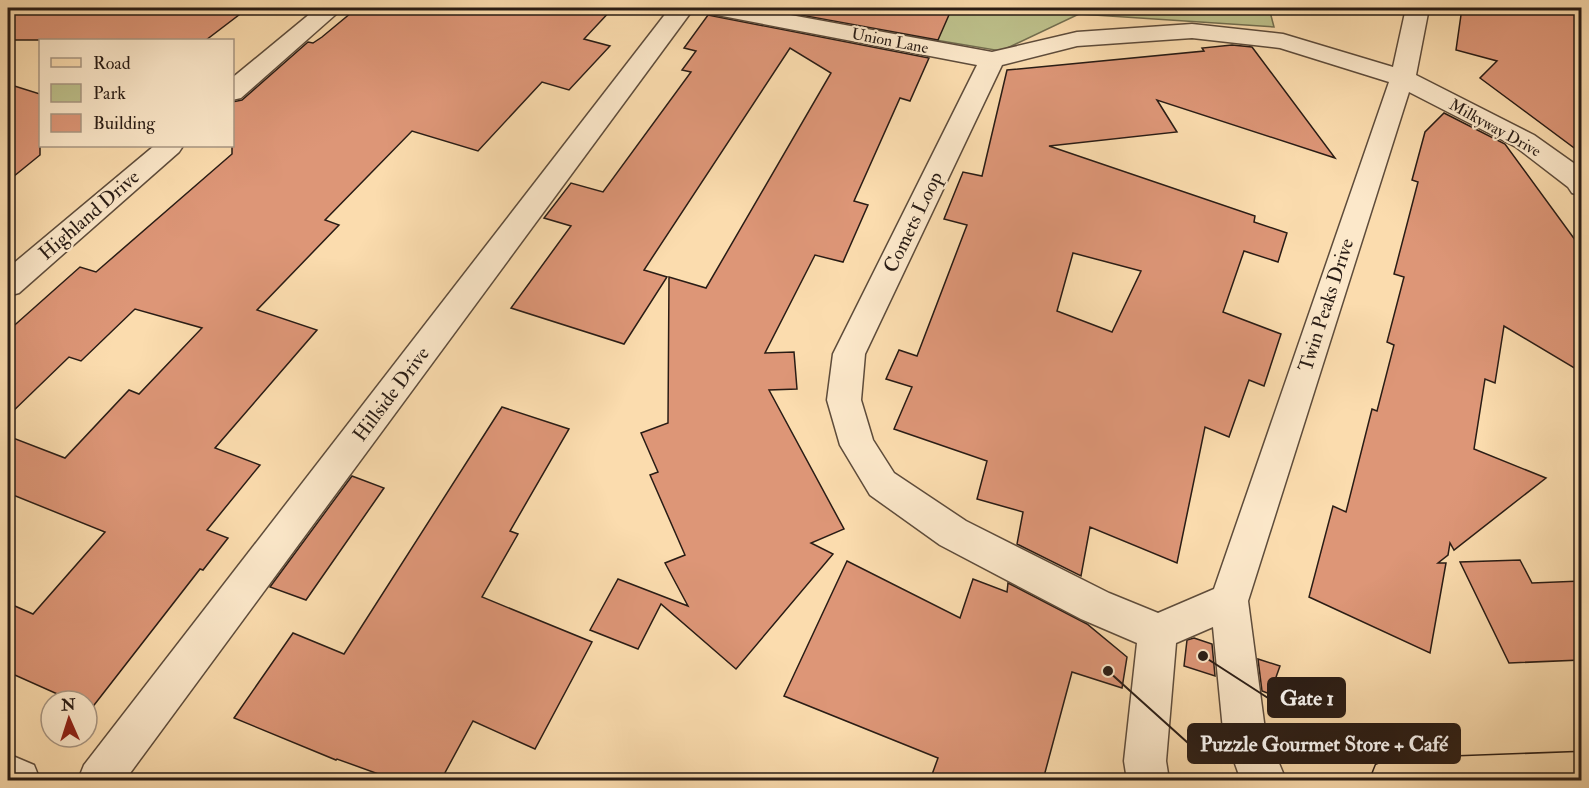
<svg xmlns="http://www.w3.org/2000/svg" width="1589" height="788" viewBox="0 0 1589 788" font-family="'IM FELL Double Pica',serif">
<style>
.green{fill:#bdc08b;stroke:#736e50;stroke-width:1.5}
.building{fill:#dd9677;stroke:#291c15;stroke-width:1.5;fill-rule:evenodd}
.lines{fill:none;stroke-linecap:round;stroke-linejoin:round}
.minor-casing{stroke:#5e4c3b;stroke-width:3}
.major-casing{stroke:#291c15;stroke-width:3}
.minor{fill:#fce8ca;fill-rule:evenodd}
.major{fill:#fbdcae;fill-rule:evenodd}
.labels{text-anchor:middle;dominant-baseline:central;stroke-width:4.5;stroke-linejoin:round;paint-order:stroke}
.far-street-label{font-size:16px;fill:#291c15;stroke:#fce8ca}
.street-label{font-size:20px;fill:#291c15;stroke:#fce8ca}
.leader{fill:none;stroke:#291c15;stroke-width:2}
.callout-dot{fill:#291c15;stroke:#fce8ca;stroke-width:2}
.callout{fill:#291c15;stroke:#291c15;stroke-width:2}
.callout-label{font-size:21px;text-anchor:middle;font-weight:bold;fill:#fff}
</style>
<rect width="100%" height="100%" fill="#fbdcae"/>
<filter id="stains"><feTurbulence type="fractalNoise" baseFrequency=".00333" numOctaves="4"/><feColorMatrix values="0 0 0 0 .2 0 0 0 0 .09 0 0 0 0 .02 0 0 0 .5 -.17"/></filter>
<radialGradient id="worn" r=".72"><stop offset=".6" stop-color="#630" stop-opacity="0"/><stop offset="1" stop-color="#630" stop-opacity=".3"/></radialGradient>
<!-- green -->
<polygon class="green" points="869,8 1269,8 1274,27 1079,14 1001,51 858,27"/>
<!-- building -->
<g class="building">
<polygon points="8,8 248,8 206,40 8,40"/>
<polygon points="357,8 471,8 499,14 506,8 613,8 584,39 610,46 569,90 542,82 478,151 412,131 325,220 339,225 257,310 317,330 215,448 260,465 207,530 228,538 203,570 200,569 91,709 87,707 87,701 73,701 8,672 8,603 33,614 105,532 8,493 8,436 65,458 129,390 139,394 202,328 135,309 81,361 69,357 8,416 8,331 80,267 96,272 232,154 232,102 242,100 308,42 313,43 322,37"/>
<polygon points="762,8 952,8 938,40"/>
<polygon points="1462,8 1581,8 1581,153 1480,78 1497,61 1456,50"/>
<polygon points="708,15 929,58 910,101 900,98 854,201 868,205 843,262 815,255 765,353 794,352 797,389 769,390 844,529 811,543 833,554 736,669 661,604 638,649 590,630 618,579 688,606 665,563 685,555 650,475 658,472 641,433 668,423 669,277 706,288 831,73 790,48 644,270 667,277 624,344 511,308 571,226 544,218 571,183 603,192 691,72 682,70 696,51 684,48"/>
<path d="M1232 45 1252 47 1335 158 1157 100 1177 132 1049 146 1255 216 1254 222 1287 233 1278 262 1244 251 1223 312 1281 334 1264 386 1249 380 1229 437 1205 427 1177 563 1090 527 1081 576 1017 544 1023 512 977 499 987 461 894 429 912 387 886 379 899 350 917 356 967 225 944 219 963 172 982 176 1007 70 1204 51 1202 48ZM1073 253 1141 271 1112 332 1057 311Z"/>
<polygon points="8,84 40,94 40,155 8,181"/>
<polygon points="1444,113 1505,144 1581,248 1581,372 1504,326 1495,383 1485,379 1474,449 1546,478 1454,550 1450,543 1448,555 1438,563 1446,563 1430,653 1309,597 1333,506 1346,512 1372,409 1377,411 1394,345 1387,342 1404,277 1394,274 1418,182 1412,180 1425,132"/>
<polygon points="502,407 569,429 510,531 518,534 482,597 592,642 535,749 473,721 441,780 395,780 337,759 336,760 234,718 293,633 344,654"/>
<polygon points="352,476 384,488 306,600 270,587"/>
<polygon points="1520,560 1532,583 1581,581 1581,660 1509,663 1460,562"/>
<polygon points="847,561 960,618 973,579 1007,592 1008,583 1087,624 1127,657 1122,688 1072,672 1043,780 930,780 938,758 784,696"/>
<polygon points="1194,638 1212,644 1215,676 1184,666 1187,640"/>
<polygon points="1258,659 1280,666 1270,694 1262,691"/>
</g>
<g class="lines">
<defs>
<g id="minor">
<polygon points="317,8 343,8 241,98 232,100 232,78"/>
<polygon points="670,8 694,8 125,780 78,780 84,765"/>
<path d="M706 8H752L992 52 1077 32 1192 24 1283 34 1393 67 1406 8H1429L1416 75 1534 135 1582 169V196L1572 193 1568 187 1516 147 1409 92 1248 601 1265 730 1286 780H1242L1239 775 1223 730 1213 627 1176 643 1166 761 1169 780H1127L1124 761 1137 643 1081 619 940 545 870 495 840 445 827 400 833 354 977 65 717 15 709 13ZM1192 38 1280 48 1389 82 1214 589 1158 613 1109 593 966 521 894 473 873 440 861 400 865 354 1002 65 1077 46Z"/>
<polygon points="154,146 183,146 179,152 19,293 8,296 8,268"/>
<polygon points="8,754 34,765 40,780 8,780"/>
</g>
<polygon id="major" points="1582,752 1582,780 1370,780 1376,765 1391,759"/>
</defs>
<!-- minor casing -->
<use href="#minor" class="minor-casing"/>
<!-- major casing -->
<use href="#major" class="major-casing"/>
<!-- minor -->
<use href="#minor" class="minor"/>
<!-- major -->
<use href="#major" class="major"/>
</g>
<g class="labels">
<!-- far-street labels -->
<g class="far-street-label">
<text transform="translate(890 41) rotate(11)">Union Lane</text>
<text transform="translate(1495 128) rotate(29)">Milkyway Drive</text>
</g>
<!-- street labels -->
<g class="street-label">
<text transform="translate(89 215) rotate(-41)">Highland Drive</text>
<text transform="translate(913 222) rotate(-64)">Comets Loop</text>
<text transform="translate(1326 305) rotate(-72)">Twin Peaks Drive</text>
<text transform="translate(391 394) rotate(-53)">Hillside Drive</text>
</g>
</g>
<!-- callouts -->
<path class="leader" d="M1203 656L1268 698M1108 671L1188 743"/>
<g class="callout-dot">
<circle cx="1203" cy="656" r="6"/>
<circle cx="1108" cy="671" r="6"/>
</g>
<g class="callout">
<rect x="1268" y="678" width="77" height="39" rx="6"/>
<rect x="1188" y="724" width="272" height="39" rx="6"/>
</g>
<g class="callout-label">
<text x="1307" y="705">Gate 1</text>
<text x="1324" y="751">Puzzle Gourmet Store + Café</text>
</g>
<!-- margin -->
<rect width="1589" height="788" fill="none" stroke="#fbdcae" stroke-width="30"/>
<rect x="9" y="9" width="1571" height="770" fill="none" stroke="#291c15" stroke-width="3"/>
<rect x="15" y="15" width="1559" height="758" fill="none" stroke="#291c15" stroke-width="1.5"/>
<!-- legend -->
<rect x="39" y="39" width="195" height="108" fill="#fce8ca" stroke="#a89682" stroke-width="1.5"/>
<rect x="51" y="58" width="30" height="9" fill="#fbdcae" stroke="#a89682" stroke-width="1.5"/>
<text x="93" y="69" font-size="18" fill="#291c15">Road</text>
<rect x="51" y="84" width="30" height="18" fill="#bdc08b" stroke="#a89682" stroke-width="1.5"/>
<text x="93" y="99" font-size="18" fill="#291c15">Park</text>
<rect x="51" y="114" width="30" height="18" fill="#dd9677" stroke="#a89682" stroke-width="1.5"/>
<text x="93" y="129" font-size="18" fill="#291c15">Building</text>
<!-- north arrow -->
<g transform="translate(69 719) rotate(357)"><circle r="28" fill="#fce8ca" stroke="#a89682" stroke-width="1.5"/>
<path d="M0-4.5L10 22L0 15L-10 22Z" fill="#8f2418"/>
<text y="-9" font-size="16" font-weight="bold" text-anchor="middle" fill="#291c15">N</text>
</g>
<rect width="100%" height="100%" filter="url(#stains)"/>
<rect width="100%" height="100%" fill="url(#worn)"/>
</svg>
